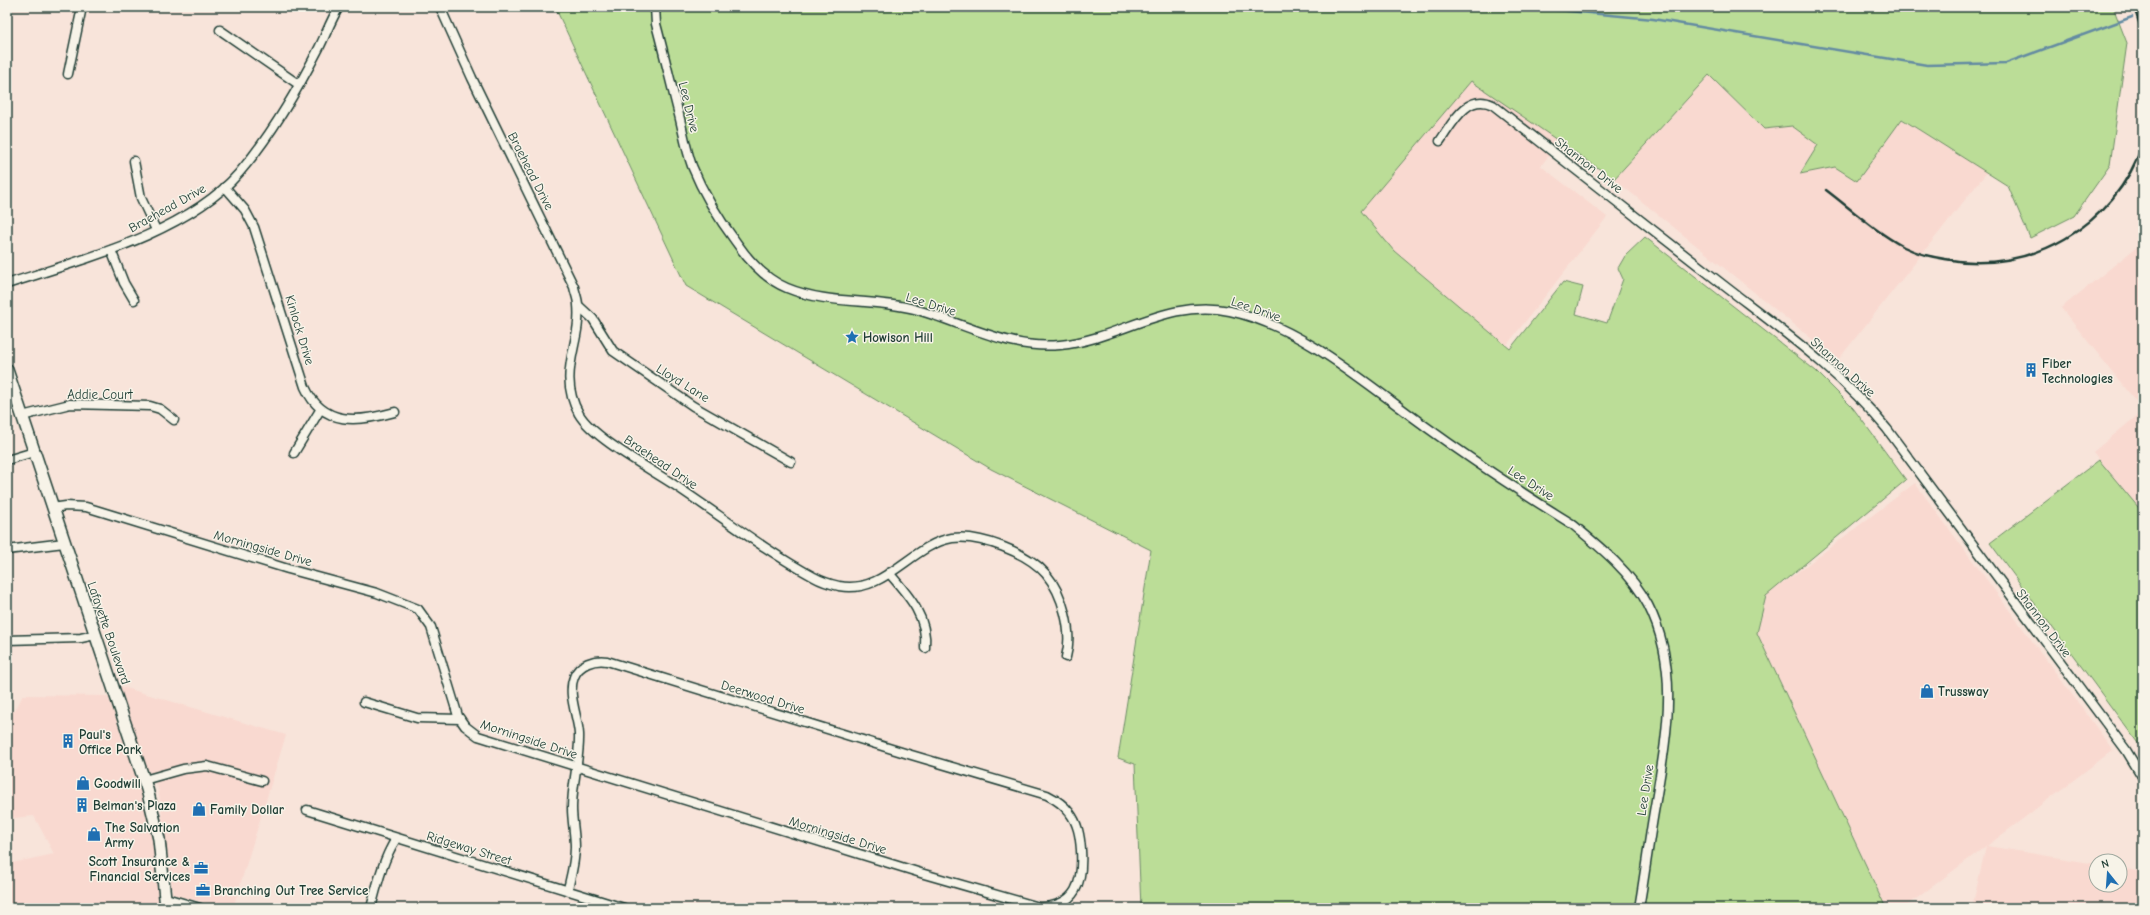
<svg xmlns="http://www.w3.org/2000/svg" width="2150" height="915" viewBox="0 0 2150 915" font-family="'Comic Neue',sans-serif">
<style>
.built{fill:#f9d9d0}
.green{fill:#bbdd97;stroke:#6d8d66}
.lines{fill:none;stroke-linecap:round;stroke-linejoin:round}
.stream{stroke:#648ba2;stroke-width:2.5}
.minor-casing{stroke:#1f3d34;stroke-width:11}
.secondary-casing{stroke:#1f3d34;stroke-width:14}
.minor{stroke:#f7f3e8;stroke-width:8}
.secondary{stroke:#f7f3e8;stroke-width:11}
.rail{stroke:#1f3d34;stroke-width:2.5}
.labels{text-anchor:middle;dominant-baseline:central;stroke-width:3;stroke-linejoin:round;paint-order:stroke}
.street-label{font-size:13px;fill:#1f3d34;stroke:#f7f3e8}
.poi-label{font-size:13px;font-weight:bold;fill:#1f3d34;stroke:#f7f3e8;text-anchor:start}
</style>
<rect width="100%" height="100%" fill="#f8e4da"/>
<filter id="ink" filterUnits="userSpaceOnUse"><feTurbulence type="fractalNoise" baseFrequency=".025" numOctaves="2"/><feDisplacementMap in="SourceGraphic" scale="8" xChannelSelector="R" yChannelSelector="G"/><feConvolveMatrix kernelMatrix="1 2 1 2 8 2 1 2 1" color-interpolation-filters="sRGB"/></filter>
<g filter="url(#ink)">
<!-- built -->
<g class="built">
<polygon points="1709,75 1764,129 1792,126 1818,145 1801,174 1835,167 1857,181 1901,119 1987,172 1838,360 1614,179"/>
<polygon points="1471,80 1559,141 1541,166 1607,217 1506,346 1394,251 1361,211"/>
<polygon points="2143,242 2143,410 2061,308"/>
<polygon points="2143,411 2143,513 2093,452"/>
<polygon points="1915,483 2113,750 1987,846 2096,864 2096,885 2120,885 2120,868 2143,872 2143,890 2139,908 1972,908 1986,846 1904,908 1886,908 1757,633 1766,596"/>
<polygon points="119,686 286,735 233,908 223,908 173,894 158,787 145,765"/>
<polygon points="23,695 108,696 141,793 149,826 157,868 158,904 155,908 11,907 7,885 7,864 54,854 34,816 14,818 7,809 7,712 15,711"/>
</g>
<!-- green -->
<g class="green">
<polygon points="555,7 2113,7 2127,43 2110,165 2074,216 2030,238 2008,186 1902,119 1857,181 1835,167 1800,174 1818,145 1792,126 1764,129 1709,75 1614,179 1471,81 1361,211 1394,251 1510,349 1563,282 1583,287 1576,314 1607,323 1623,279 1618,268 1625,256 1645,237 1816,371 1853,408 1906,480 1766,596 1757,633 1886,908 1141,908 1135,764 1118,758 1151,550 991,469 686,286"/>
<polygon points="2099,460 2143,513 2143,750 1990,543"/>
</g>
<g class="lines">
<!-- stream -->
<polyline class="stream" points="1525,7 1653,19 1927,65 2006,63 2132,17"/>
<defs>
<g id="minor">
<path d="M440 7 472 78 574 287C575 293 578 299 578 305 582 344 556 372 579 414 593 438 649 468 673 484 720 515 764 550 814 577 821 581 830 584 839 586 885 595 911 545 952 538 980 534 1028 553 1046 574 1063 594 1073 632 1066 657"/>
<path d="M655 7 656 24C664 54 671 84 679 115 683 131 686 149 692 166 703 193 718 218 736 242 749 261 765 279 787 288 828 305 872 298 914 309 962 322 1008 350 1060 345 1121 339 1166 298 1230 311 1301 326 1368 385 1425 426 1473 461 1522 493 1572 524 1600 547 1631 572 1648 605 1681 669 1666 739 1655 806 1649 840 1645 874 1639 908"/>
<polyline points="220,30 298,84"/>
<polyline points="68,74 82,7"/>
<path d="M1440 141C1452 124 1467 92 1493 105 1569 165 1646 224 1722 284 1780 329 1840 371 1887 429L2126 750 2143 778"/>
<polyline points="134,161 141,198 156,230"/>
<path d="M225 187 245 210 254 227 305 387C323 427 359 422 395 412"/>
<polyline points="111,250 124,283 134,300"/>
<path d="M7 284C81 260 187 233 239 173 271 136 297 91 319 48 326 34 331 20 339 7"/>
<polyline points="579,306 593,319 613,351 693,406 791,462"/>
<polyline points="22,416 70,404 150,406 160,409 174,420"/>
<polyline points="294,453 320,410"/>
<polyline points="7,460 34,452"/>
<path d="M52 508 66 506 86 507 288 569 377 593 418 609 431 627 458 716 465 726 478 736 924 874 1039 907C1077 907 1083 882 1081 850 1080 836 1078 823 1069 812 1063 804 1055 799 1047 795L908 754 607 661C594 659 579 664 574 677 567 694 578 717 579 734 580 759 572 783 572 808 572 821 575 834 575 847 575 862 571 876 568 889"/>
<polyline points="7,550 64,543"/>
<path d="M889 573C909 596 928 617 925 648"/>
<polyline points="7,640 81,638 95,635"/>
<polyline points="364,702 417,718 460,719"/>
<polyline points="144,780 183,769 207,766 262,781"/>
<polyline points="307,810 624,908"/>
<polyline points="166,898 200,908"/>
<path d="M371 908C377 885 383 859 396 839"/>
</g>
<polyline id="secondary" points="7,370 147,789 159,839 166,908"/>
</defs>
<!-- minor casing -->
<use href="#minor" class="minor-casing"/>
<!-- secondary casing -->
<use href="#secondary" class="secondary-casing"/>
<!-- minor -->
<use href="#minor" class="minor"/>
<!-- secondary -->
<use href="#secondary" class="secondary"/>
<!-- rail -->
<g class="rail">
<polyline points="2134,7 2143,34"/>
<path d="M1826 190C1851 209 1876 232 1904 247 1916 253 1932 257 1945 259 2029 276 2116 226 2143 143"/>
</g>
</g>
</g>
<!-- icons -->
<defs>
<symbol id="sight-bare" viewBox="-9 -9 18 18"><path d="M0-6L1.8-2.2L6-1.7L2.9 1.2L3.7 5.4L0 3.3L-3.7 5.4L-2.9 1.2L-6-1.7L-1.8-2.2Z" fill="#1f6fb2" stroke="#f7f3e8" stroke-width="2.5" paint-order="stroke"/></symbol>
<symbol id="building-bare" viewBox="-9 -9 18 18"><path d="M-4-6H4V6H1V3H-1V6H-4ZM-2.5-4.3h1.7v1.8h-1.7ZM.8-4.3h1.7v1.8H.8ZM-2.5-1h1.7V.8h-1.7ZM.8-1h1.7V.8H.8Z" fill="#1f6fb2" stroke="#f7f3e8" stroke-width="2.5" paint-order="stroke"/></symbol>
<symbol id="shop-bare" viewBox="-9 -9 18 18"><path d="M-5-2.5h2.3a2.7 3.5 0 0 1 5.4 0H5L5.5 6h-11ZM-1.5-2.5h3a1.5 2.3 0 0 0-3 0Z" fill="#1f6fb2" stroke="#f7f3e8" stroke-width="2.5" paint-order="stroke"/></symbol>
<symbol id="office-bare" viewBox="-9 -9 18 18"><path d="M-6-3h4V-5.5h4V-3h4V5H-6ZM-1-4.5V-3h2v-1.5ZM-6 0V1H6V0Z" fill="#1f6fb2" stroke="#f7f3e8" stroke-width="2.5" paint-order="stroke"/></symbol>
</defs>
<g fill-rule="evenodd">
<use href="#sight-bare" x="842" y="327" width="20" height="20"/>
<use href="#building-bare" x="2021" y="360" width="20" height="20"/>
<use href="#shop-bare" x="1917" y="681" width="20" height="20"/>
<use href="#building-bare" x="58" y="731" width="20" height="20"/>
<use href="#shop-bare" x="73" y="773" width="20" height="20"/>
<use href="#building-bare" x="72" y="795" width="20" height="20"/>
<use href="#shop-bare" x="189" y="799" width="20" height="20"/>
<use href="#shop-bare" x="84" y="824" width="20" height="20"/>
<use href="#office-bare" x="191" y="858" width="20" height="20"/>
<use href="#office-bare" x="193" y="880" width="20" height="20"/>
</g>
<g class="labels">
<!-- street labels -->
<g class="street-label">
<text transform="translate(689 107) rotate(76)">Lee Drive</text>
<text transform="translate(1589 165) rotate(38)">Shannon Drive</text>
<text transform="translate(531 171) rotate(63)">Braehead Drive</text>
<text transform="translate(167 208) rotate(-29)">Braehead Drive</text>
<text transform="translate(931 304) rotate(17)">Lee Drive</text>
<text transform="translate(1256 309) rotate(19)">Lee Drive</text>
<text transform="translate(300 330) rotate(73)">Kinlock Drive</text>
<text transform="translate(1843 367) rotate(42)">Shannon Drive</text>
<text transform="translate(683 383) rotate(32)">Lloyd Lane</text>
<text x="100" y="394">Addie Court</text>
<text transform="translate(661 462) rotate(34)">Braehead Drive</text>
<text transform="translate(1531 483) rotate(33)">Lee Drive</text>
<text transform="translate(263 548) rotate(16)">Morningside Drive</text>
<text transform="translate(2044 623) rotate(53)">Shannon Drive</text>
<text transform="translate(109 633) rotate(71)">Lafayette Boulevard</text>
<text transform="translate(763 697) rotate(17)">Deerwood Drive</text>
<text transform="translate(529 739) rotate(18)">Morningside Drive</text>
<text transform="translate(1645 790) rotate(-81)">Lee Drive</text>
<text transform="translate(838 835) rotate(17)">Morningside Drive</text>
<text transform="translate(469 848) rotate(17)">Ridgeway Street</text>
</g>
<!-- poi labels -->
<g class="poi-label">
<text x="863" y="337">Howison Hill</text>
<text x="2042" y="363">Fiber<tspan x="2042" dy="15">Technologies</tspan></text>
<text x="1938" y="691">Trussway</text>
<text x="79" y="734">Paul's<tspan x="79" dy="15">Office Park</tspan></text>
<text x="94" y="783">Goodwill</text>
<text x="93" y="805">Belman's Plaza</text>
<text x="210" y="809">Family Dollar</text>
<text x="105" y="827">The Salvation<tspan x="105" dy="15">Army</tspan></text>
<text x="190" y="861" text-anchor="end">Scott Insurance &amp;<tspan x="190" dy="15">Financial Services</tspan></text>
<text x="214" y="890">Branching Out Tree Service</text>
</g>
</g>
<!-- margin -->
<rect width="2150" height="915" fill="none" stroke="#f7f3e8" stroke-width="24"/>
<rect x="12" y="12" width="2126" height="891" fill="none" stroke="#1f3d34" stroke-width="1.5" filter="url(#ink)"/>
<!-- north arrow -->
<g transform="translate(2108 873) rotate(343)"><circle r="19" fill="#f7f3e8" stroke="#a1aaa0"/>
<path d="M0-3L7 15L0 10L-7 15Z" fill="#1f6fb2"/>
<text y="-6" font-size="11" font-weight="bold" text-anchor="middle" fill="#1f3d34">N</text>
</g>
</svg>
